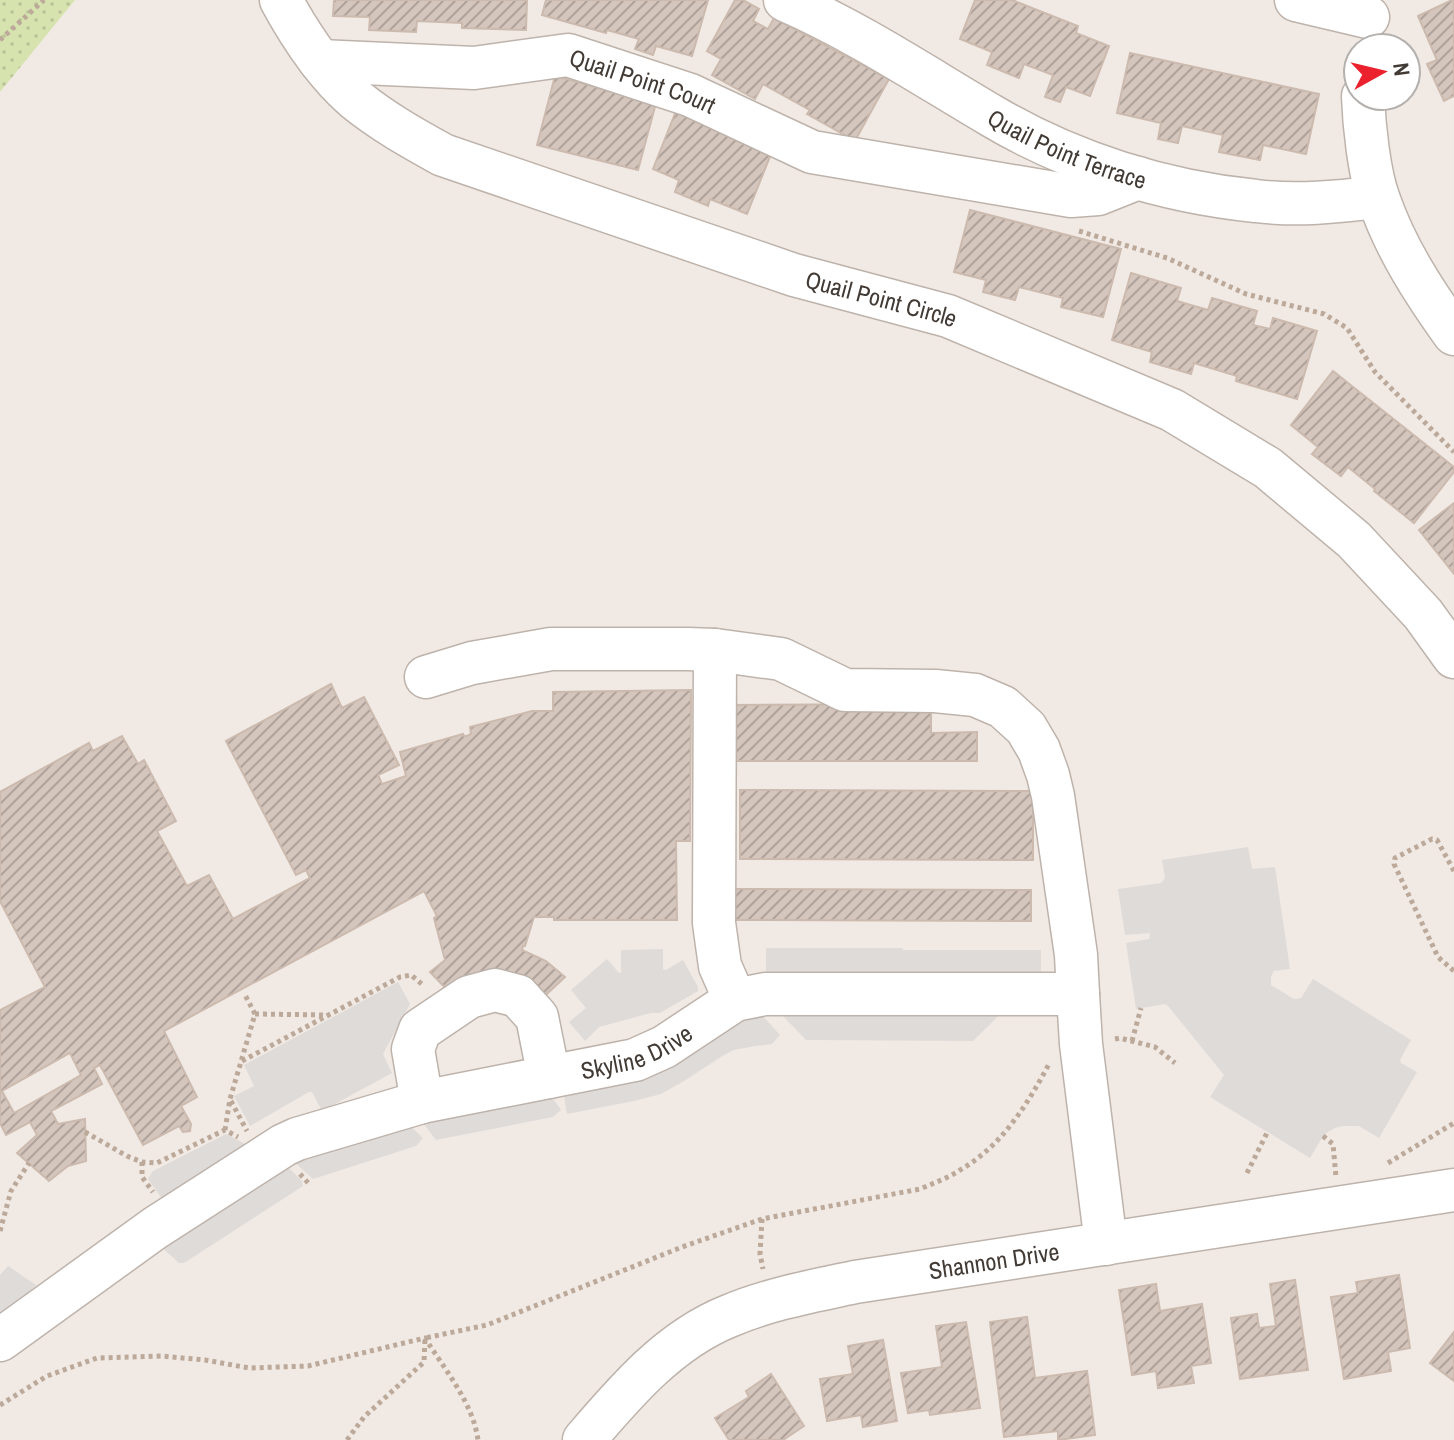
<svg xmlns="http://www.w3.org/2000/svg" width="1454" height="1440" viewBox="0 0 1454 1440" font-family="'Archivo Narrow',sans-serif">
<style>
.grass{fill:url(#grass-dots)}
.parking{fill:#dfdbd9}
.building{fill:url(#building-hatch);stroke:#ccbaae;stroke-width:2;fill-rule:evenodd}
.lines{fill:none;stroke-linecap:round;stroke-linejoin:round}
.minor-casing{stroke:#beb3ab;stroke-width:45}
.path{stroke:#bca99a;stroke-width:5;stroke-dasharray:4 4;stroke-linecap:butt}
.minor{stroke:#fff;stroke-width:42}
.labels{text-anchor:middle;dominant-baseline:central;stroke-width:8;stroke-linejoin:round;paint-order:stroke}
.street-label{font-size:24px;fill:#423a34;stroke:#fff}
</style>
<defs>
<pattern id="grass-dots" width="8" height="8" patternUnits="userSpaceOnUse" patternTransform="scale(2)"><rect width="8" height="8" fill="#d6e3af"/><path d="M2 2h.1M6 6h.1" fill="none" stroke="#b9c497" stroke-width="1.8" stroke-linecap="round"/></pattern>
<pattern id="building-hatch" width="6" height="6" patternUnits="userSpaceOnUse" patternTransform="scale(2)"><rect width="6" height="6" fill="#d4c6bd"/><path d="M-1 1l2-2M0 6l6-6M5 7l2-2" fill="none" stroke="#aea29a"/></pattern>
</defs>
<rect width="100%" height="100%" fill="#f1eae4"/>
<!-- grass -->
<polygon class="grass" points="0,0 75,0 0,92"/>
<!-- parking -->
<g class="parking">
<polygon points="1248,847 1252,869 1275,867 1290,969 1274,971 1271,977 1271,985 1294,999 1297,999 1301,998 1313,979 1411,1040 1400,1060 1401,1063 1417,1072 1379,1138 1359,1126 1344,1126 1335,1128 1328,1132 1323,1136 1310,1158 1210,1097 1224,1075 1168,1006 1165,1004 1136,1009 1126,943 1149,939 1150,933 1125,935 1118,889 1161,883 1165,878 1162,860"/>
<polygon points="766,948 902,948 903,950 1041,950 1041,974 973,1041 806,1040 783,1016 766,979"/>
<polygon points="663,949 663,969 666,970 683,960 698,987 698,991 660,1013 651,1013 599,1027 585,1041 569,1022 586,1008 571,990 607,959 619,973 621,973 621,950"/>
<polygon points="398,982 410,1004 383,1054 392,1073 322,1111 312,1092 309,1092 250,1126 234,1096 254,1086 244,1065"/>
<polygon points="762,1015 780,1035 772,1044 755,1046 734,1050 724,1055 684,1081 661,1094 634,1101 567,1114 562,1085 736,1020"/>
<polygon points="548,1091 561,1110 553,1117 436,1140 420,1119"/>
<polygon points="405,1121 423,1138 416,1146 313,1179 293,1161"/>
<polygon points="226,1134 249,1146 163,1200 148,1179 153,1171"/>
<polygon points="286,1165 302,1181 303,1186 184,1263 179,1263 159,1245"/>
<polygon points="8,1266 36,1285 0,1320 0,1275"/>
</g>
<!-- building -->
<g class="building">
<polygon points="334,0 527,0 526,30 462,28 462,23 417,21 416,32 369,30 370,17 333,16"/>
<polygon points="546,0 708,0 692,56 656,46 653,55 635,49 639,39 607,30 606,33 542,15"/>
<polygon points="735,0 743,0 759,9 753,21 768,29 774,18 889,79 855,141 807,114 810,110 763,84 755,99 712,75 721,59 707,51"/>
<polygon points="975,0 1012,0 1078,26 1076,33 1109,46 1090,96 1066,87 1060,102 1045,97 1053,75 1024,64 1019,78 987,65 992,52 960,39"/>
<polygon points="1452,0 1454,0 1454,96 1444,101 1427,64 1437,60 1418,16"/>
<polygon points="1130,53 1319,94 1306,154 1263,145 1260,160 1219,152 1223,135 1182,126 1178,143 1158,139 1161,123 1117,113"/>
<polygon points="555,76 656,103 638,170 537,145"/>
<polygon points="676,111 773,149 747,214 710,199 708,206 675,192 679,180 653,169"/>
<polygon points="970,210 1121,249 1103,317 1061,307 1063,298 1019,287 1015,300 983,292 986,280 954,272"/>
<polygon points="1131,273 1181,288 1177,301 1208,310 1212,298 1257,311 1253,325 1270,329 1273,318 1317,331 1297,399 1236,381 1237,376 1194,363 1191,374 1150,362 1152,352 1112,340"/>
<polygon points="1333,371 1454,467 1454,472 1414,523 1374,491 1375,489 1348,467 1341,476 1312,454 1318,447 1291,425"/>
<polygon points="1454,503 1454,574 1419,530"/>
<path d="M331 684 342 708 364 697 399 765 378 775 382 784 406 776 400 752 463 734 464 736H467L471 734 470 727 532 711H553V692L691 690 690 841H676L677 920H554V917H534L525 946H523L522 950 546 961 565 977 534 1006 459 1002 430 972 445 960 434 918 437 916 424 891 164 1031 197 1097 181 1106 191 1124 190 1131 183 1132 179 1126 143 1145 100 1065 94 1068 102 1084 51 1111 58 1124 85 1119 86 1161 68 1166 49 1181 17 1153 37 1135 30 1122 6 1135 0 1123V1010L45 987 0 901V792L89 743 93 751 122 736 138 764 144 760 176 821 157 831 187 886 209 875 233 919 310 878 306 870 296 875 226 741ZM70 1053 81 1075 14 1113 2 1091Z"/>
<polygon points="931,704 931,733 977,732 977,761 728,761 728,705"/>
<polygon points="740,790 1033,791 1033,860 740,859"/>
<polygon points="727,889 1031,890 1031,921 727,920"/>
<polygon points="1399,1275 1410,1348 1388,1352 1391,1371 1344,1379 1331,1297 1358,1293 1356,1282"/>
<polygon points="1295,1280 1308,1370 1240,1379 1231,1318 1257,1314 1259,1328 1276,1326 1270,1284"/>
<polygon points="1156,1284 1160,1311 1202,1304 1211,1363 1191,1366 1194,1383 1158,1388 1156,1371 1132,1375 1119,1290"/>
<polygon points="1027,1317 1035,1378 1087,1371 1095,1435 1058,1440 1058,1431 1004,1437 990,1322"/>
<polygon points="966,1322 980,1408 930,1415 929,1410 908,1413 901,1373 942,1367 936,1326"/>
<polygon points="1454,1332 1454,1381 1430,1363"/>
<polygon points="883,1340 897,1421 863,1427 861,1415 827,1421 820,1379 853,1374 848,1346"/>
<polygon points="771,1374 804,1426 783,1440 729,1440 715,1418 749,1397 746,1391"/>
</g>
<g class="lines">
<defs>
<g id="minor">
<path id="s1" d="M281 0C300 35 324 72 355 99 382 121 412 138 443 155L794 275 948 316 1172 410 1268 468 1354 540 1423 614 1454 657"/>
<path id="s2" d="M785 0C858 32 924 76 992 116 1071 163 1165 192 1256 201 1297 206 1337 202 1377 197"/>
<polyline points="1296,0 1368,17"/>
<path id="s3" d="M320 61 474 68 568 55 690 95 812 152 1071 196 1098 194 1138 178"/>
<path d="M1363 96C1364 125 1369 173 1379 200 1396 249 1424 292 1454 334"/>
<polyline points="715,650 714,923 720,966 735,1000"/>
<polyline points="426,677 472,663 551,649 688,649 715,650 781,659 845,690 935,691 975,695 1003,707 1026,728 1039,750 1048,775 1053,796 1076,955 1078,994"/>
<polyline points="422,1102 413,1049 420,1030 469,997 495,990 518,996 537,1017 549,1077"/>
<path id="s4" d="M0 1340 155 1228 284 1145 297 1139 422 1102 635 1060 664 1047 735 1000 765 994H1078L1081 1044 1106 1244"/>
<path id="s5" d="M584 1440C625 1392 669 1340 729 1316 769 1299 813 1291 855 1282L1454 1190"/>
</g>
</defs>
<!-- minor casing -->
<use href="#minor" class="minor-casing"/>
<!-- path -->
<g class="path">
<polyline points="0,40 44,0"/>
<polyline points="1079,231 1167,258 1246,294 1324,314 1347,328 1375,372 1454,452"/>
<polyline points="1454,871 1437,840 1432,839 1395,858 1394,864 1438,957 1454,971"/>
<polyline points="255,1014 326,1015"/>
<polyline points="1115,1039 1120,1038 1155,1047 1175,1063"/>
<polyline points="1132,1041 1141,1008"/>
<polyline points="242,1061 400,977 411,975 423,985"/>
<polyline points="231,1101 247,1131"/>
<polyline points="225,1130 230,1099 255,1014 244,993"/>
<polyline points="85,1132 127,1156 142,1162 157,1163 225,1130 238,1137"/>
<polyline points="1323,1136 1333,1144 1336,1177"/>
<polyline points="142,1162 142,1177 153,1192"/>
<polyline points="1388,1163 1454,1123"/>
<polyline points="1247,1173 1267,1133"/>
<polyline points="300,1174 310,1185"/>
<polyline points="762,1219 760,1254 763,1269"/>
<polyline points="0,1231 11,1191 29,1163"/>
<path d="M0 1405 47 1376 97 1358 161 1356 205 1360 249 1368 308 1366 425 1338C445 1370 473 1403 478 1440"/>
<path d="M347 1440 364 1417 424 1362 425 1338 487 1325 682 1247 762 1219 920 1189C934 1183 948 1178 960 1170 1002 1146 1027 1105 1049 1064"/>
</g>
<!-- minor -->
<use href="#minor" class="minor"/>
</g>
<g class="labels">
<!-- street labels -->
<g class="street-label">
<text stroke="none"><textPath href="#s3" startOffset="328">Quail Point Court</textPath></text>
<text stroke="none"><textPath href="#s2" startOffset="320">Quail Point Terrace</textPath></text>
<text stroke="none"><textPath href="#s1" startOffset="690">Quail Point Circle</textPath></text>
<text stroke="none"><textPath href="#s4" startOffset="710">Skyline Drive</textPath></text>
<text stroke="none"><textPath href="#s5" startOffset="464">Shannon Drive</textPath></text>
</g>
</g>
<!-- north arrow -->
<g transform="translate(1382 72) rotate(82)"><circle r="38" fill="#ffffff" stroke="#b3b0ae" stroke-width="2"/>
<path d="M0-6L14 30L0 20L-14 30Z" fill="#eb212e"/>
<text y="-12" font-size="22" font-weight="bold" text-anchor="middle" fill="#423a34">N</text>
</g>
</svg>
